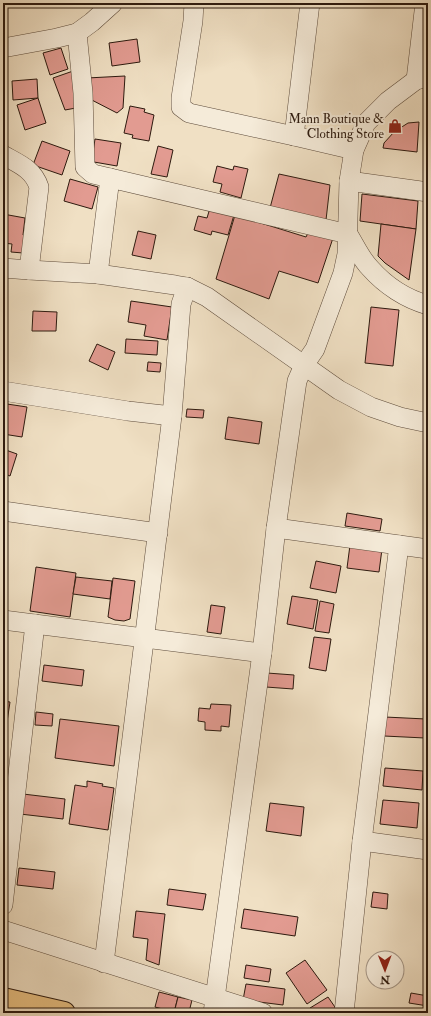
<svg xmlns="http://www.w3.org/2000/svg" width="431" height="1016" viewBox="0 0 431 1016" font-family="'IM FELL Double Pica',serif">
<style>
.building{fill:#e29b91;stroke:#2d1a0f}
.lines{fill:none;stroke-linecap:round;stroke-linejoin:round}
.street-casing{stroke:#5e4c3c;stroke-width:20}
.primary-casing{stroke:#2d1a0f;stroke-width:24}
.street{stroke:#f5ebd9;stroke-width:19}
.primary{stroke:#e8c082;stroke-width:22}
.labels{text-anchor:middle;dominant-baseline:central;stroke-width:4;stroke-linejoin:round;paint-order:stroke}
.poi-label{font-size:13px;fill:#2d1a0f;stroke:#f5ebd9;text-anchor:end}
</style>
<rect width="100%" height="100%" fill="#f0e0c4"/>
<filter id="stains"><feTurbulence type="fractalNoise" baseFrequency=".005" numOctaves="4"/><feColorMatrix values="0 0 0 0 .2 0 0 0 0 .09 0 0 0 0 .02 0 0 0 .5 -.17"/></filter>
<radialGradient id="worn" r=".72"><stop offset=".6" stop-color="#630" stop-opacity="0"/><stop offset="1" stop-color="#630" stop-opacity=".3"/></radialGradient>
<!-- building -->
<g class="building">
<polygon points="137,39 140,62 112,66 109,43"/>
<polygon points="61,48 68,69 50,75 43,53"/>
<polygon points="76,70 76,108 65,110 53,78"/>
<polygon points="125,76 123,108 117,113 86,97 87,78"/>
<polygon points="37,79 38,98 13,100 12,81"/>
<polygon points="38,98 46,123 25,130 17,105"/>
<polygon points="130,106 145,109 144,112 154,115 149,141 132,138 133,135 124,133"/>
<polygon points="419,122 417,152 383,148 384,143 394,132 408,123"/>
<polygon points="95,139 121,143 117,166 94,162 92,159"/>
<polygon points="42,141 70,151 62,175 33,165"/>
<polygon points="158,146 173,150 167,177 151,174"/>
<polygon points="217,166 233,170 234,166 248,169 241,198 220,192 222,184 213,182"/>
<polygon points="279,174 330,185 326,220 270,208"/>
<polygon points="70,179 98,187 92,209 64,201"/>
<polygon points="362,194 418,201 416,229 360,221"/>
<polygon points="210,208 234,215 228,235 212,231 211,235 194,230 198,216 207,218"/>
<polygon points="3,214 25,218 23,235 25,235 23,253 11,252 12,244 3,243"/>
<polygon points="235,215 306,237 310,229 334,235 318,283 279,271 269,299 216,279"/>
<polygon points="381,224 416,229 409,280 385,263 378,256"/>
<polygon points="138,231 156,235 151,259 132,255"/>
<polygon points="131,301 172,307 167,340 144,336 146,325 128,322"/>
<polygon points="371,307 399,310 393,366 365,363"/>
<polygon points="33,311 57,312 56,331 32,331"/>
<polygon points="126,339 158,341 157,355 125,353"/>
<polygon points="97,344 115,352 108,370 89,361"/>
<polygon points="148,362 161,363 160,372 147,371"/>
<polygon points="7,404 27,407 22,437 3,434"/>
<polygon points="187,409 204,410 203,418 186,417"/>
<polygon points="228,417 262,422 259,444 225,439"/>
<polygon points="3,449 17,454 10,476 3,473"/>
<polygon points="347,513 382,519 380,531 345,526"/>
<polygon points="350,545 382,549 379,572 347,568"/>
<polygon points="316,561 341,566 336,593 310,588"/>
<polygon points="36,567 76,573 70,617 30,611"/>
<polygon points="76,577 112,581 110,599 73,594"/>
<polygon points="113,578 135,581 130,619 124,621 115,620 108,617"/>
<polygon points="292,596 318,600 313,629 287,624"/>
<polygon points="320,601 334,604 329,633 315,631"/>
<polygon points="211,605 225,607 221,634 207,632"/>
<polygon points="314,637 331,639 326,671 309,668"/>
<polygon points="3,657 7,658 4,680 3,680"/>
<polygon points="44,665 84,670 82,686 42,681"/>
<polygon points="267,673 294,675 293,689 266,687"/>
<polygon points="3,701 10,702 7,722 3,721"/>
<polygon points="211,704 231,705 229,727 221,726 221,731 205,730 205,722 198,721 199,708 210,709"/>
<polygon points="36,712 53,714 52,726 35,725"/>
<polygon points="385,717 426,719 425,738 384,736"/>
<polygon points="60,719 119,726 114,766 55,758"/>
<polygon points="385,768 423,771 422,790 383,786"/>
<polygon points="87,781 103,784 102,786 114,788 108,830 69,824 75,785 87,787"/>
<polygon points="23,794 65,799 63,819 20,814"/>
<polygon points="383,800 419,803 417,828 380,824"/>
<polygon points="270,803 304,807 301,836 266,831"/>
<polygon points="19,868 55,872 53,889 17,885"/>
<polygon points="169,889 206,894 203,910 167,905"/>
<polygon points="373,892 388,894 387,909 371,907"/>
<polygon points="244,909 298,917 295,936 241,928"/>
<polygon points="136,911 165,914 159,965 146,960 148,939 133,937"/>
<polygon points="305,960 327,990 307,1004 286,973"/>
<polygon points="246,965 271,969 269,982 244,978"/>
<polygon points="246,984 285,989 283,1005 243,1000"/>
<polygon points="159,992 178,997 174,1012 155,1007"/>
<polygon points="411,993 428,996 428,1006 409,1003"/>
<polygon points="178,997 192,1000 189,1012 175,1009"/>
<polygon points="328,997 337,1010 332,1013 313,1013 310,1008"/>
</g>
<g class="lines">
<defs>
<g id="street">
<polyline points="194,3 193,21 181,98 181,107 189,113 294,136 354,150"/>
<polyline points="77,33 83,93 85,167 93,174 110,178"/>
<polyline points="3,48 57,38 77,33 92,22 113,3"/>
<polyline points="416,80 425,3"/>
<polyline points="294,136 310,3"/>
<path d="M3 155C19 164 33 169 39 187L29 270"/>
<polyline points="349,181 428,192"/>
<polyline points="3,268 29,270 98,274 175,285 187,287 207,297 339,390 371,407 400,417 428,423"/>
<path d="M98 274 110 178 348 234C355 245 361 259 370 268 385 285 406 299 428 305"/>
<polyline points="3,391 128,411 172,416"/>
<polyline points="3,511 158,533"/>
<polyline points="276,528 428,549"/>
<polyline points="3,620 262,653"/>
<polyline points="362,841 428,850"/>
<polyline points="3,905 35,624"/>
<polyline points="3,930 263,1013"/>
<polyline points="104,963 172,416 181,304 187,287"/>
<polyline points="213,1013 262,653 276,528 297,381 304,365 315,349 343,273 347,254 349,181 354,150 366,123 388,101 416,80 428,77"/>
<polyline points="344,1013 362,841 399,545"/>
</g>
<polyline id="primary" points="3,999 64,1013"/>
</defs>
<!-- street casing -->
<use href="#street" class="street-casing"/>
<!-- primary casing -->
<use href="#primary" class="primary-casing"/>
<!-- street -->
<use href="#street" class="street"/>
<!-- primary -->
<use href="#primary" class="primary"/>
</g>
<!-- icons -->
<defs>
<symbol id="shop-bare" viewBox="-9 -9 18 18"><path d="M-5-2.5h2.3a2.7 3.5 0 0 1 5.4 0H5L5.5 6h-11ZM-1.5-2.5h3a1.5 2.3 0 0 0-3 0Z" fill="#8f2418" stroke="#f5ebd9" stroke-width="2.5" paint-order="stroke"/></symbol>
</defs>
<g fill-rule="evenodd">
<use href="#shop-bare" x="385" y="116" width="20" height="20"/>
</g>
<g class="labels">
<!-- poi labels -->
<g class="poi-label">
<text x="384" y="119">Mann Boutique &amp;<tspan x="384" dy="15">Clothing Store</tspan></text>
</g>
</g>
<!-- margin -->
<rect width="431" height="1016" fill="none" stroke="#f0e0c4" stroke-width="16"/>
<rect x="4" y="4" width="423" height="1008" fill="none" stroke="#2d1a0f" stroke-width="2"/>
<rect x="8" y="8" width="415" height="1000" fill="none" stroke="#2d1a0f"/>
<!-- north arrow -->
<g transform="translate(385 970) rotate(179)"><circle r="19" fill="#f5ebd9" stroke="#a59788"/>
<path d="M0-3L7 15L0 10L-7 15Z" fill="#8f2418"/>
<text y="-6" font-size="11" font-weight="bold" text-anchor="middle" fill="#2d1a0f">N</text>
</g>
<rect width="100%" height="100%" filter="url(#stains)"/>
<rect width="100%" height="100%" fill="url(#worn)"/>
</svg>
